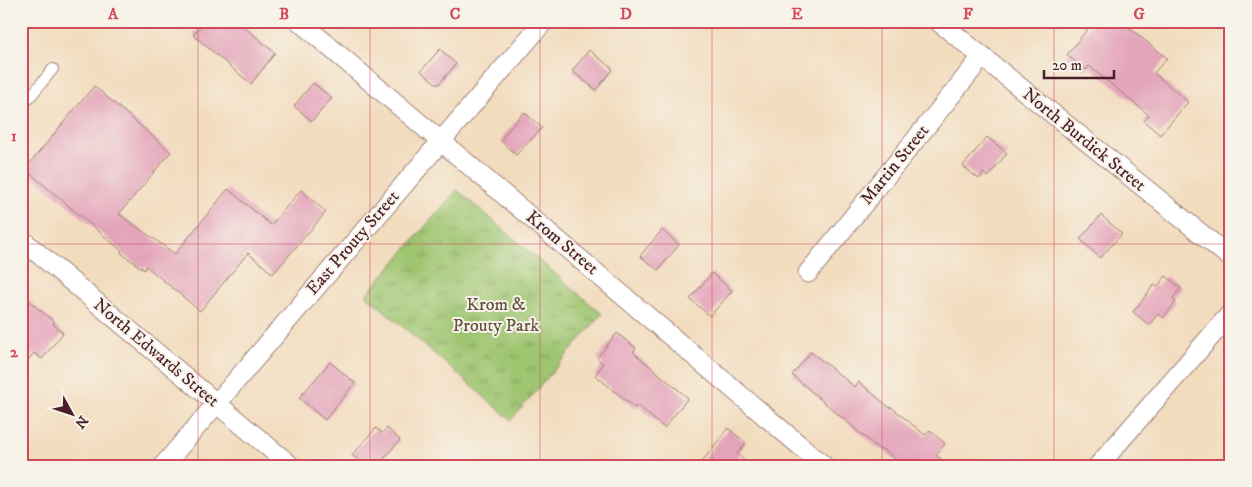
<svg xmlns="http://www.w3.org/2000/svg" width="1252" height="487" viewBox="0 0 1252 487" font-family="'IM FELL DW Pica',serif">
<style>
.park{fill:url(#park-tufts);stroke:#74724d}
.building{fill:#e3a3b9}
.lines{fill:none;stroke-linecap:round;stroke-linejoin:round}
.service-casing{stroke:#9e7e74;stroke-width:12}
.minor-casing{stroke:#9e7e74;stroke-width:21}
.service{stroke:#fff;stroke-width:10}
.minor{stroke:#fff;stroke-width:19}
.grid{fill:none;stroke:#d1495b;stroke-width:1;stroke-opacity:0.55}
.labels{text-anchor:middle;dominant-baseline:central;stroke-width:4;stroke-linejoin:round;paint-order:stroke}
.street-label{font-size:18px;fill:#4a1f2b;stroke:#f7f3e8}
.park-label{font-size:18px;fill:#63513f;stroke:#f7f3e8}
.neatline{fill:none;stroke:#d1495b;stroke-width:2}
.grid-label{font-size:16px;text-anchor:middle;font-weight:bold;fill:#d1495b}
</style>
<defs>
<pattern id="park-tufts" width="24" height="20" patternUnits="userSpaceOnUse" patternTransform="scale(1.25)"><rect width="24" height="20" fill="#9ec56f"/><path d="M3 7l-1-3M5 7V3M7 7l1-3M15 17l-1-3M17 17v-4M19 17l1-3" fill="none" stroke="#839f5b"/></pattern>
</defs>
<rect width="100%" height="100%" fill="#f7f3e8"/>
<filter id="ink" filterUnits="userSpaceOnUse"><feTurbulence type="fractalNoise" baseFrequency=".02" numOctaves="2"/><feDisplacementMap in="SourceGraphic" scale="10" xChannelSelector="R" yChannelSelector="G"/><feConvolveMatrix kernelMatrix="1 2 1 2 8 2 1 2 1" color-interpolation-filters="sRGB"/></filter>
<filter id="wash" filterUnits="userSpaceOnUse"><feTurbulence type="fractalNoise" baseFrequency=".0096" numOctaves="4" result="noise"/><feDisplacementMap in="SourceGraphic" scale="20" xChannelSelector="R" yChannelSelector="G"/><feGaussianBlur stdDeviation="1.12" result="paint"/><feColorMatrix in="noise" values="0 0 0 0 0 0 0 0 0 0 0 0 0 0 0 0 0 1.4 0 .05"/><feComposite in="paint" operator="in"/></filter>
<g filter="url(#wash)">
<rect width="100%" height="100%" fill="#f2dcbe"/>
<!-- park -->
<polygon class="park" points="457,190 602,314 511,420 366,295"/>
<g id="blocks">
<!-- building -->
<g class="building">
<polygon points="205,21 237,21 275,53 251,84 193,35"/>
<polygon points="1094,21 1121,21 1167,58 1154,73 1188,102 1160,135 1144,121 1149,115 1089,66 1086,70 1067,55"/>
<polygon points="440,49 456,64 438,85 421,71"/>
<polygon points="589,50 613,69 596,90 572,71"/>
<polygon points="313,83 332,98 312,121 294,106"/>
<polygon points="94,86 171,152 119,214 175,254 228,189 271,225 301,190 326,212 273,274 248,253 200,311 146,266 144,270 121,253 122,251 25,169"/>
<polygon points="524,112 542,128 516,155 501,141 504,137 503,136"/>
<polygon points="987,137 1007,153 988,177 984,173 979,179 963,166"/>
<polygon points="1101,215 1122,234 1100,258 1080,239"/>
<polygon points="662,230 679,245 658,270 640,256"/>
<polygon points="712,273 732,291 710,316 690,299"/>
<polygon points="1166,276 1181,288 1172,299 1176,302 1163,318 1158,314 1149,325 1133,312 1154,285 1157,287"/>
<polygon points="21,294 54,322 53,324 63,333 42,359 34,353 21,368"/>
<polygon points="617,333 636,348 633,352 688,398 664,428 637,405 635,408 595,375 603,364 597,358"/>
<polygon points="811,352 855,387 859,382 890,408 891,407 925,435 930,430 945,444 936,455 949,466 903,466 885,451 881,449 880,450 792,375"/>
<polygon points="330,362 355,383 325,420 299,398"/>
<polygon points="376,428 382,433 387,428 400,440 377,466 365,466 352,455"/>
<polygon points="728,428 746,443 737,454 750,466 699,466"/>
</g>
</g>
</g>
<g filter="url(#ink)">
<use href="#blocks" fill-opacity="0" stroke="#9e7e74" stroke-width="1"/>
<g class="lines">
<defs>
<polyline id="service" points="21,108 53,69"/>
<g id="minor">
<polyline points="299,21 824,466"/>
<polyline points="938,21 1231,258"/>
<polyline points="21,239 291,466"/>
<polyline points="808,273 982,57"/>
<polyline points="163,466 544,21"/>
<polyline points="1098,466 1231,313"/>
</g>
</defs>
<!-- service casing -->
<use href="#service" class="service-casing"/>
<!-- minor casing -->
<use href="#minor" class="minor-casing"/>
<!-- service -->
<use href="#service" class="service"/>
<!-- minor -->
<use href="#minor" class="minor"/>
</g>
</g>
<!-- grid -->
<path class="grid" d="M198 21V466M370 21V466M540 21V466M712 21V466M882 21V466M1054 21V466M21 244H1231"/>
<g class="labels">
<!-- street labels -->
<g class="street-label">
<text transform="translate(1084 140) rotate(39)">North Burdick Street</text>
<text transform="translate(895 165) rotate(-51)">Martin Street</text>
<text transform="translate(353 243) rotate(-49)">East Prouty Street</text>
<text transform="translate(562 243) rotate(40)">Krom Street</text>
<text transform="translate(156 353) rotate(40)">North Edwards Street</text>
</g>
<!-- park labels -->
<g class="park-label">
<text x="496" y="305">Krom &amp;<tspan x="496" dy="21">Prouty Park</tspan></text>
</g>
</g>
<!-- margin -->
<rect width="1252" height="487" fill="none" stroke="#f7f3e8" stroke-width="55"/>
<!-- north arrow -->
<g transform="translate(72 414) rotate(130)" stroke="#f7f3e8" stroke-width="4" paint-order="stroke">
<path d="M0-4L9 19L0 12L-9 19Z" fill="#4a1f2b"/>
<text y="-8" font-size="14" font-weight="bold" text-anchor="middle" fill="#4a1f2b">N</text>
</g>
<!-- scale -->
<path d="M1044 70v8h70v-8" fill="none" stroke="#4a1f2b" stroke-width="2.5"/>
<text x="1052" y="70" font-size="15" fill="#4a1f2b" stroke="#f7f3e8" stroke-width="4" paint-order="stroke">20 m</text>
<rect x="28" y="28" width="1196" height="432" class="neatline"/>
<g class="grid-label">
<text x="113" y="19">A</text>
<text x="284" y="19">B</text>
<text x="455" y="19">C</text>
<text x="626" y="19">D</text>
<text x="797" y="19">E</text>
<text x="968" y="19">F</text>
<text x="1139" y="19">G</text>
<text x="14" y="141">1</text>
<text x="14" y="357">2</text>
</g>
</svg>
